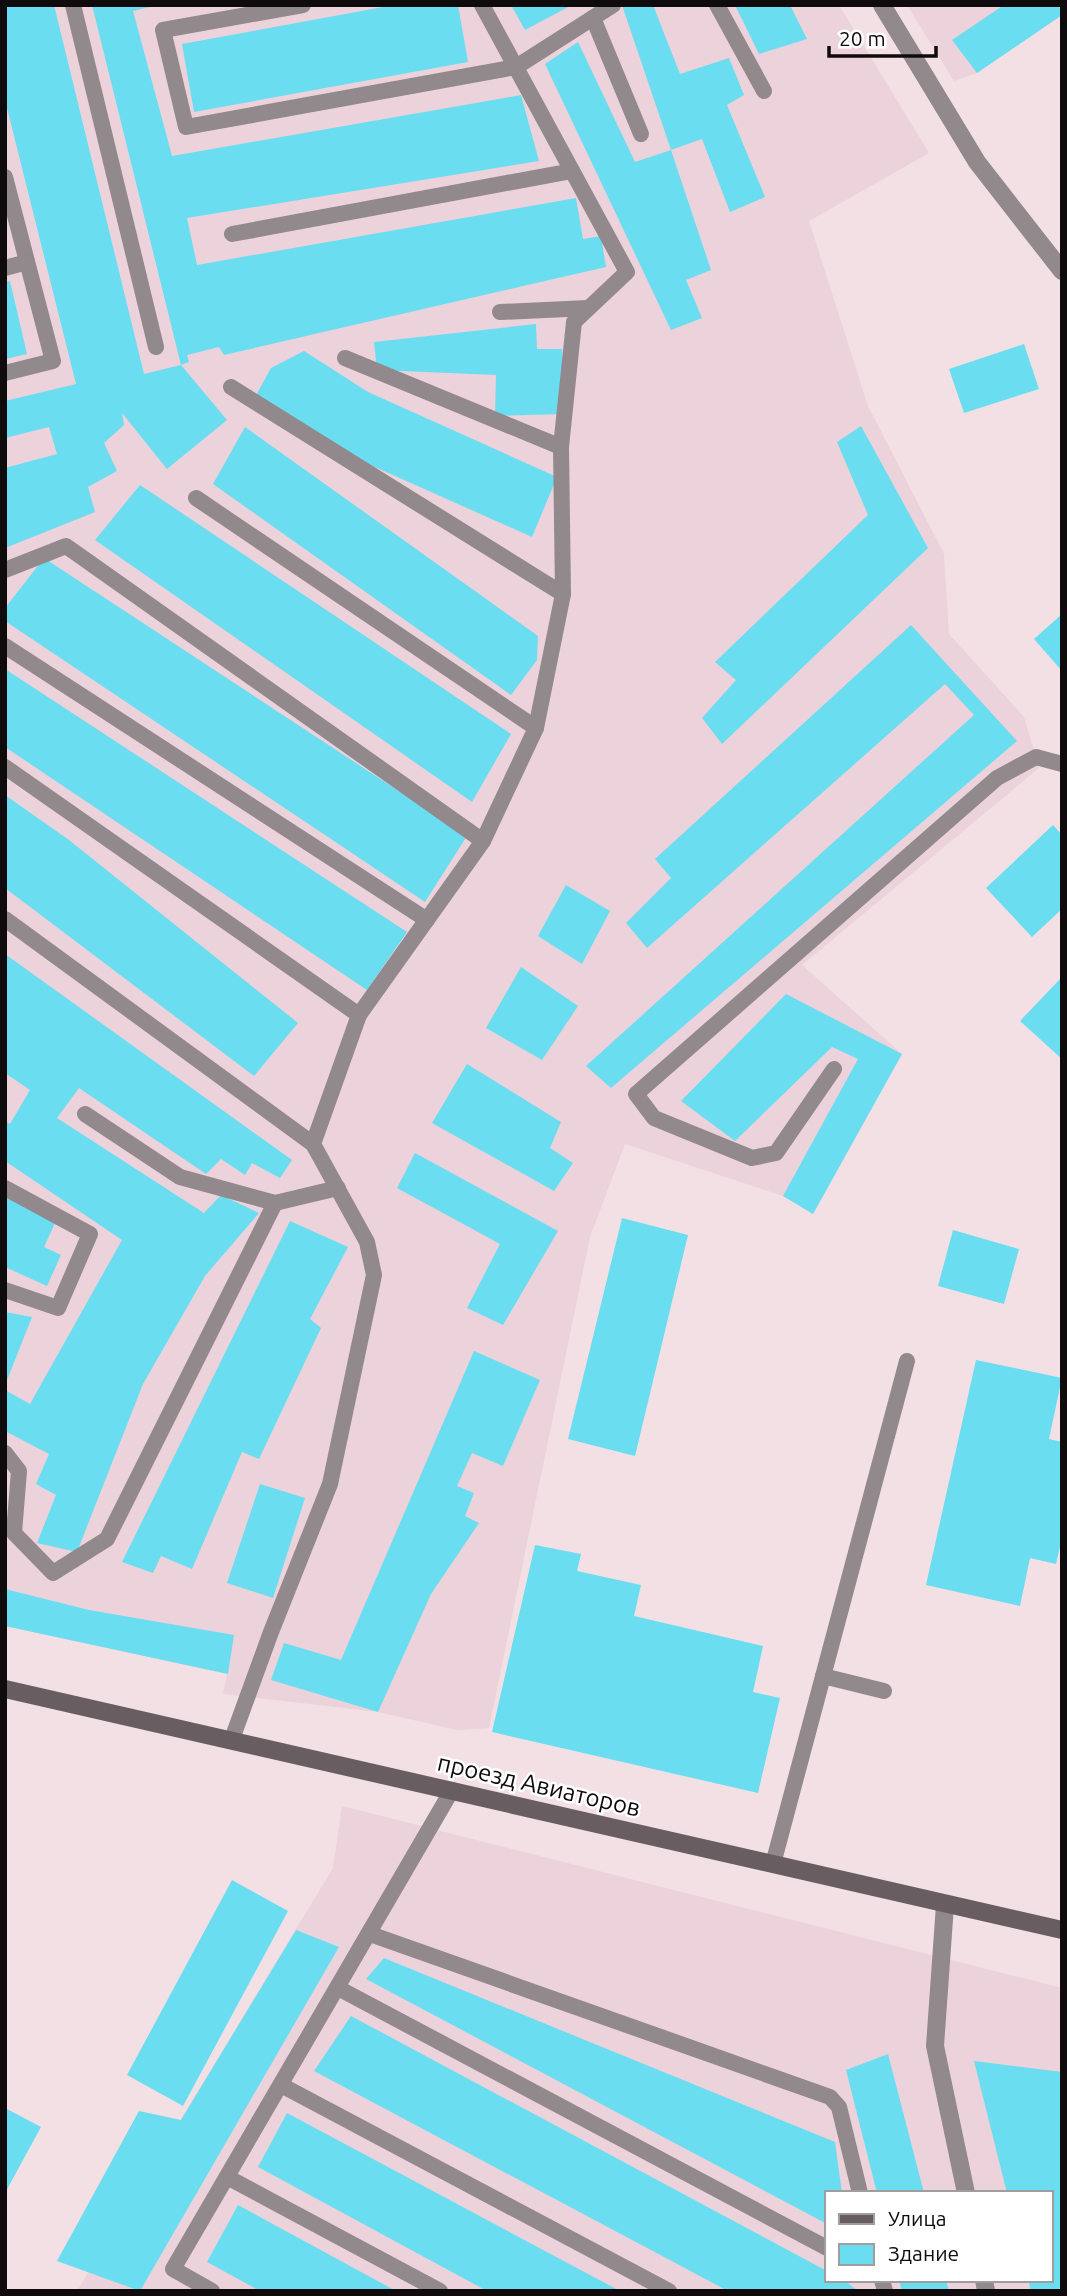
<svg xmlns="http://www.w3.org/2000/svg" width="1067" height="2296" viewBox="0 0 1067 2296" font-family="Ubuntu,sans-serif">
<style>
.built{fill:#ecd2da;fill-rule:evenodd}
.building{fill:#6bddf1}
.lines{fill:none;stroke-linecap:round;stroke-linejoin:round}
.lane{stroke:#91898b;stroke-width:16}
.street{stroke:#91898b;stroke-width:18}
.secondary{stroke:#685e61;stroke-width:18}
.labels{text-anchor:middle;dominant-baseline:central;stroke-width:5;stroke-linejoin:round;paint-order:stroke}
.street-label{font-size:24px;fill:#0f0a0c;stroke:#fff}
</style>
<rect width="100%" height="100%" fill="#f2e0e5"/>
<!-- built -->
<g class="built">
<polygon points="5,5 839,5 929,153 809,221 868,406 944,554 949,634 1024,717 1039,768 802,965 902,1054 813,1214 783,1196 625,1144 590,1237 489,1728 457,1730 378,1712 223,1694 227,1674 5,1626"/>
<polygon points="907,5 1062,5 1062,15 977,73 954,81"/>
<path d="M342 1806 1062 1988V2291H77L333 1868ZM827 2193H1051V2280H827Z"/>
</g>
<!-- building -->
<g class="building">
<polygon points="5,5 54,5 144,374 181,365 227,420 167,469 122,413 124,425 104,443 117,471 88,487 95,512 5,548 5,468 57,454 49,427 5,438 5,401 76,384 5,100"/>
<polygon points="92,5 158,5 133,11 172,156 521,95 539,161 187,218 197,265 576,198 583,239 601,236 606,267 224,355 219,347 187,355 189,362 181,365"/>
<polygon points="394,5 458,5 468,62 194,112 182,44"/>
<polygon points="511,5 572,5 525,30"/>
<polygon points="622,5 653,5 680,74 729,58 744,95 727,105 765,197 730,212 702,139 671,150"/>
<polygon points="735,5 790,5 807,39 759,54"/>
<polygon points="1004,5 1062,5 1062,15 977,73 952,40"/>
<polygon points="578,42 635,162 671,150 711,270 686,280 702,318 671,330 545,64"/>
<polygon points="10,281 27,354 5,359 5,283"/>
<polygon points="536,324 537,349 562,349 564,414 495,416 496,375 377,370 374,342"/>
<polygon points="1024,344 1039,389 964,413 949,369"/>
<polygon points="304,351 368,392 557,477 532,537 348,455 255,397 271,368"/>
<polygon points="861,426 928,548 722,744 702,718 736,680 715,662 868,515 837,442"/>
<polygon points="245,427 538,636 537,660 511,695 213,484"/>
<polygon points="140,485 511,734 472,802 95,540"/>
<polygon points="44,558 467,836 425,902 5,621 5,608"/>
<polygon points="1062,614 1062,671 1034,639"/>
<polygon points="911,625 1017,741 611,1088 586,1066 974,715 945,684 647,948 626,923 671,878 655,859"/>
<polygon points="5,669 407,932 367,990 5,747"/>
<polygon points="5,795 69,840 298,1023 254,1076 5,888"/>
<polygon points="1053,825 1062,835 1062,909 1032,937 986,888"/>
<polygon points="566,885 610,911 582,964 538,936"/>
<polygon points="5,954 292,1160 280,1178 252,1163 245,1175 221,1159 206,1174 79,1088 57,1118 204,1213 221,1195 259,1213 205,1276 143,1384 77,1552 37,1543 56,1495 36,1484 49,1454 5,1431 5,1390 30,1404 122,1240 5,1161 5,1121 10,1124 30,1090 5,1073"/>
<polygon points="521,967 578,1006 542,1060 486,1028"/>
<polygon points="1062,977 1062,1059 1020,1021"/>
<polygon points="786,994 902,1054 813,1214 783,1196 858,1059 832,1047 735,1141 681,1101"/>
<polygon points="467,1064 561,1122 550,1148 573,1163 554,1191 432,1123"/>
<polygon points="415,1153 558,1231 503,1325 467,1308 500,1244 397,1188"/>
<polygon points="5,1197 56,1221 44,1247 61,1255 47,1286 5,1267"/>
<polygon points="622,1218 688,1235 635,1456 568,1439"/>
<polygon points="290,1221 348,1247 310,1319 321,1328 259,1459 242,1452 192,1569 161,1556 153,1573 122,1562"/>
<polygon points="953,1230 1019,1249 1004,1304 938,1286"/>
<polygon points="5,1312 32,1317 5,1385"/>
<polygon points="474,1351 540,1380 503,1466 472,1453 457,1486 474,1493 465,1516 479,1523 431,1594 378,1712 271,1680 284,1643 341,1660"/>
<polygon points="976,1360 1062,1378 1049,1439 1062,1442 1062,1538 1056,1564 1030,1558 1020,1606 926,1585"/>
<polygon points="260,1484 305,1498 273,1598 227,1583"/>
<polygon points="535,1545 581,1554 577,1571 641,1585 634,1616 763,1646 753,1692 780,1698 758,1793 492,1732"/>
<polygon points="5,1589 89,1610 234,1635 228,1674 5,1626"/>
<polygon points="232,1880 288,1911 183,2106 127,2075"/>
<polygon points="296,1930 339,1947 140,2291 57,2261 139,2111 181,2120"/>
<polygon points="384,1958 835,2142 842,2193 827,2193 827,2224 366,1979"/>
<polygon points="351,2016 827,2271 827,2280 844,2280 858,2291 728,2291 314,2071"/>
<polygon points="888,2054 924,2193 877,2193 846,2070"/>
<polygon points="974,2061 1062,2072 1062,2291 1031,2291 1028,2280 1051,2280 1051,2193 1007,2193"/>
<polygon points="5,2108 41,2127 5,2193"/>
<polygon points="287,2113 620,2291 487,2291 258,2167"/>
<polygon points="238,2205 396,2291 260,2291 207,2262"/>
<polygon points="899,2280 946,2280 949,2291 902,2291"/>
</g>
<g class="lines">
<!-- lane -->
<g class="lane">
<polyline points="73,5 156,347"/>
<polyline points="303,5 163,30 186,127 516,67 613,5"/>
<polyline points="717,5 764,91"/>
<polyline points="593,18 641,134"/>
<polyline points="5,177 53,361 5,373"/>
<polyline points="232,234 572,171"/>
<polyline points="5,268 27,262"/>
<polyline points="500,312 588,308"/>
<polyline points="345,358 561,447"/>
<polyline points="231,387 563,594"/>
<polyline points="196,498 536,728"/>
<polyline points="5,570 66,546 483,841"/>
<polyline points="5,646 427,920"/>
<polyline points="5,767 359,1015"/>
<polyline points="5,919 313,1144"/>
<polyline points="834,1069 776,1153 752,1158 654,1118 636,1094 997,778 1036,757 1062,764"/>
<polyline points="85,1114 180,1177 275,1203"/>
<polyline points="5,1188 90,1234 58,1308 5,1290"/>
<polyline points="5,1453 19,1471 14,1533 53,1573 107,1539 275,1203 338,1188"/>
<polyline points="823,1676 884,1691"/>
<polyline points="232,1739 271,1632 330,1484 374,1275 367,1242 313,1144 359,1015 483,841 536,728 563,594 561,447 574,322 627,272 482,5"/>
<polyline points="773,1864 907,1361"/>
<polyline points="370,1934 830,2097 839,2107 860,2193"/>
<polyline points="338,1988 827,2248"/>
<polyline points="281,2085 669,2291"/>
<polyline points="227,2177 440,2291"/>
<polyline points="882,2280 885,2291"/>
<polyline points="212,2291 173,2269 452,1790"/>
</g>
<!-- street -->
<g class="street">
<polyline points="882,5 977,162 1062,271"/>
<polyline points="945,1905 935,2046 966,2193"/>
<polyline points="984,2280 986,2291"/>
</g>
<!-- secondary -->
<polyline class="secondary" points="5,1689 1062,1930"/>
</g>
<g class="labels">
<!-- street labels -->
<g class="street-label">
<text transform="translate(539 1785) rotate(13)">проезд Авиаторов</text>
</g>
</g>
<!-- border -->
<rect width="1067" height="2296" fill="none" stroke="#0f0a0c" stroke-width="14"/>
<!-- legend -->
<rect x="825" y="2191" width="228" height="91" fill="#ffffff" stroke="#9f9d9e" stroke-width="2"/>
<rect x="839" y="2214" width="35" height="10" fill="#685e61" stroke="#9f9d9e" stroke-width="2"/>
<text x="888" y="2226" font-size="21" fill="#0f0a0c">Улица</text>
<rect x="839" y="2244" width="35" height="21" fill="#6bddf1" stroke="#9f9d9e" stroke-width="2"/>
<text x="888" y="2261" font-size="21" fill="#0f0a0c">Здание</text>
<!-- scale -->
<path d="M829 46v10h107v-10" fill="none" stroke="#0f0a0c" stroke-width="3.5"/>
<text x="839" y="46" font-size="21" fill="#0f0a0c" stroke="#ffffff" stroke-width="5" paint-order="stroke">20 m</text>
</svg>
